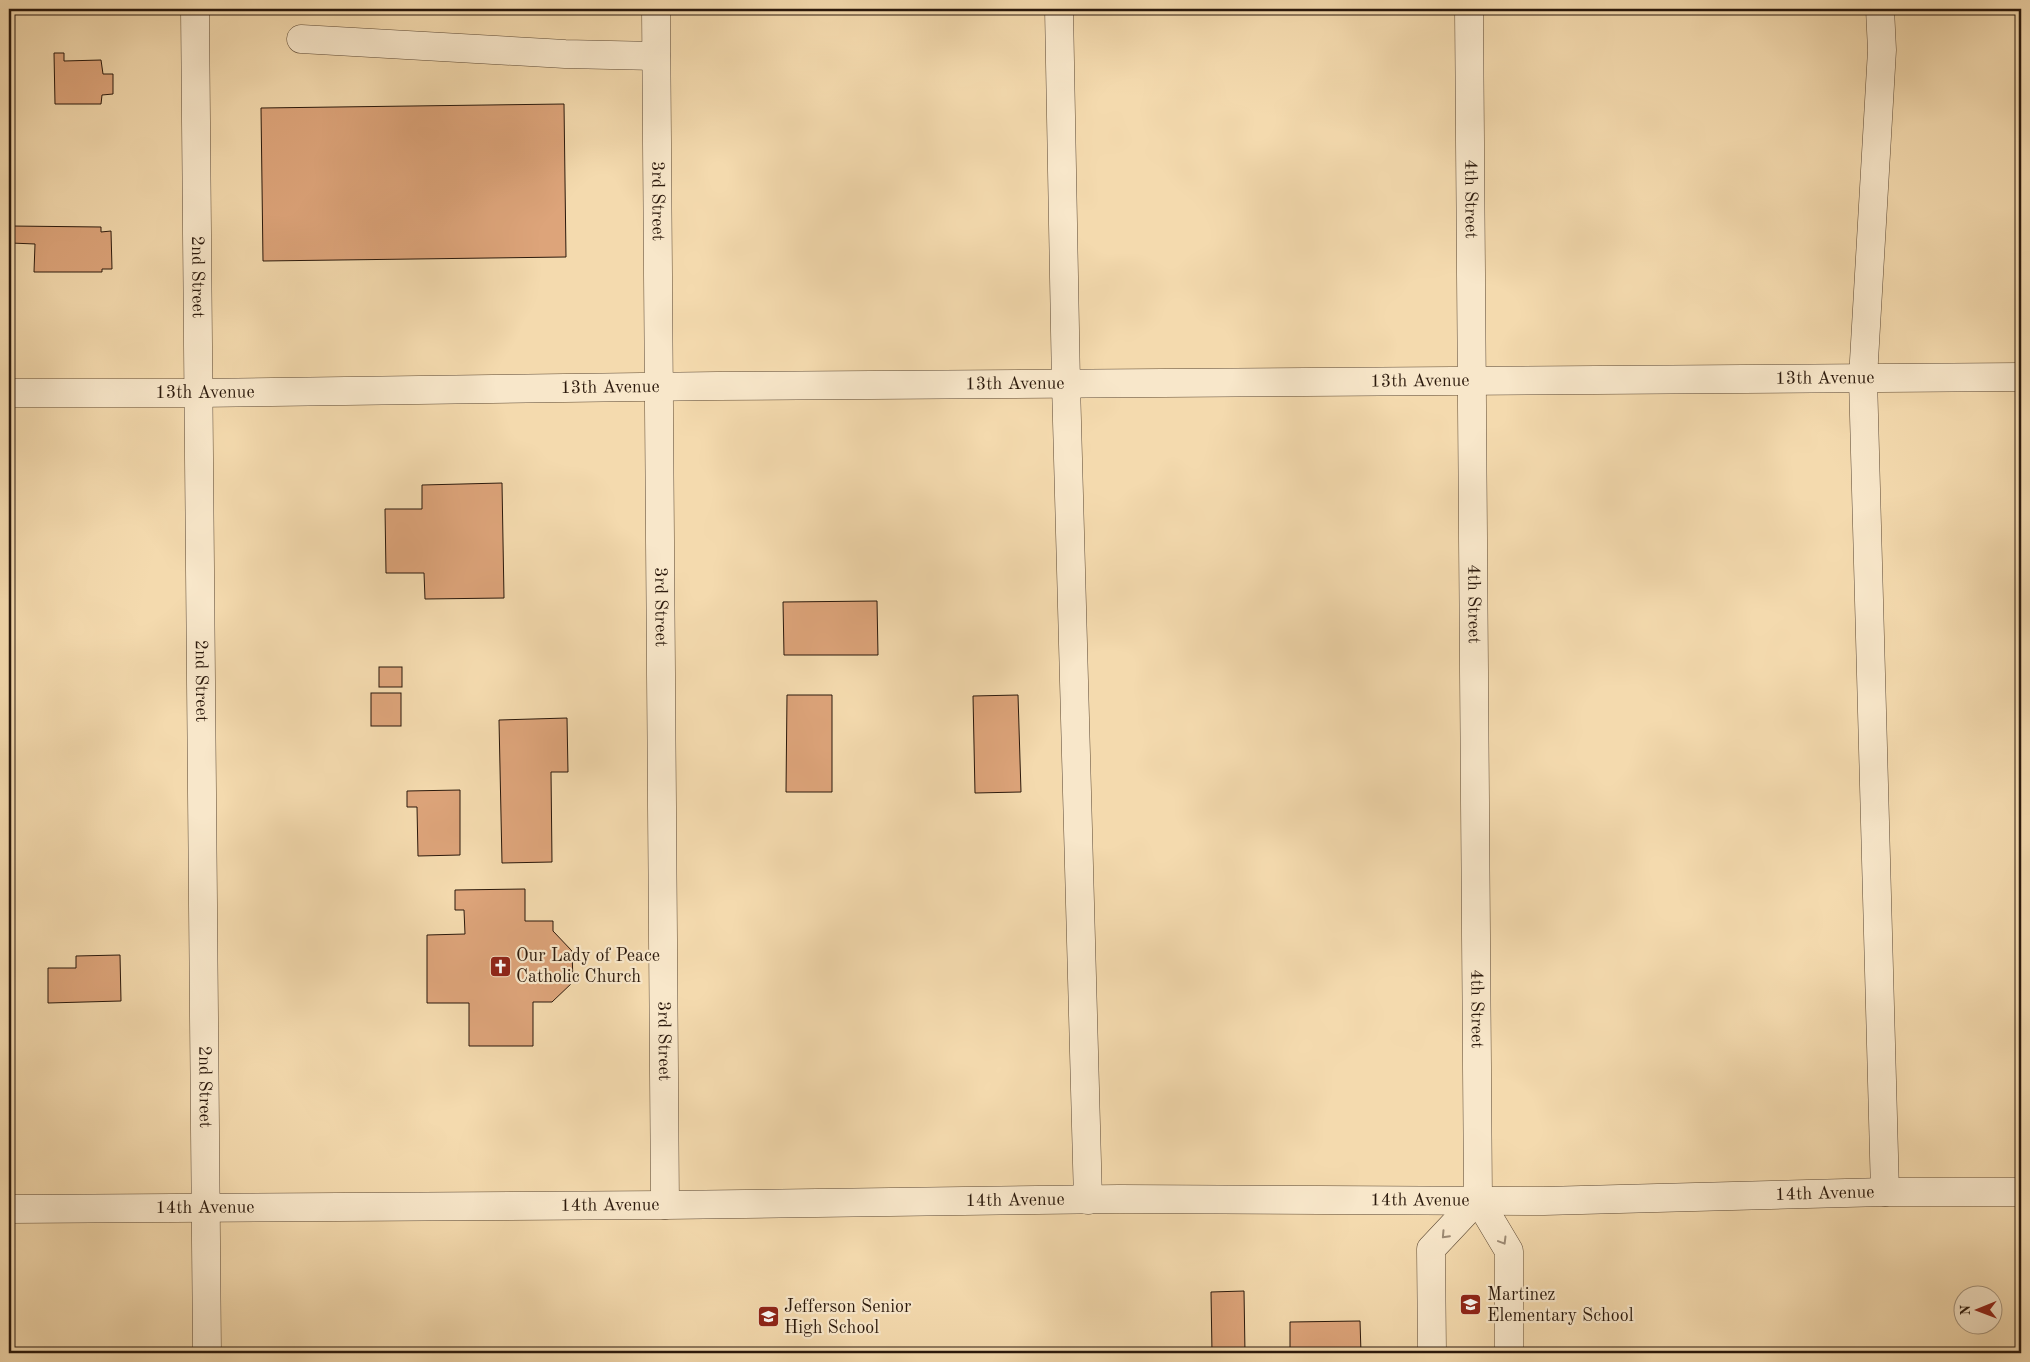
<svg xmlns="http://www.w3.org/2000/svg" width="2030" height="1362" viewBox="0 0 2030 1362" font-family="'Old Standard TT',serif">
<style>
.building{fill:#dda47a;stroke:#2b190c}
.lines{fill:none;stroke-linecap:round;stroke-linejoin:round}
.minor-casing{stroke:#5d4934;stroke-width:29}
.minor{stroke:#f8e7ca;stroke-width:28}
.oneway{stroke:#9c8a74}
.labels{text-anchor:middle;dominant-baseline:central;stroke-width:4.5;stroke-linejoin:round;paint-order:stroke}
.street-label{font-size:18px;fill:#2b190c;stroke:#f8e7ca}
.poi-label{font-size:18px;fill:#2b190c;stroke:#f8e7ca;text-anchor:start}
</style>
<rect width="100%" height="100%" fill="#f4daae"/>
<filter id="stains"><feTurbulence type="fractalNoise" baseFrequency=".004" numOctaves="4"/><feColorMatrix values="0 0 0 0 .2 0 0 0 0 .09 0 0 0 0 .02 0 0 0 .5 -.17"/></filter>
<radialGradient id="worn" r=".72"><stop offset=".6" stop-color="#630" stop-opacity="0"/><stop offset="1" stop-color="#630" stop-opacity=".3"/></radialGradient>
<!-- building -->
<g class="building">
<polygon points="54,53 64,53 64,61 101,60 103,74 113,74 113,94 102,95 101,104 55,104"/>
<polygon points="564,104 566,257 263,261 261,108"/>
<polygon points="11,226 101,227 101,232 111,231 112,269 102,269 102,272 34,272 35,244 11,243"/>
<polygon points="502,483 504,598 425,599 424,573 386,573 385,509 422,509 422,485"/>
<polygon points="877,601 878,655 784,655 783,602"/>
<rect x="379" y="667" width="23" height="20"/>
<rect x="371" y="693" width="30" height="33"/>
<polygon points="787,695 832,695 832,792 786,792"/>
<polygon points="1018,695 1021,792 975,793 973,696"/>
<polygon points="567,718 568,772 551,772 552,862 502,863 499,720"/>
<polygon points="460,790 460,855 418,856 417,807 407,807 407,791"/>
<polygon points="525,889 525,921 553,921 553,931 572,951 573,982 552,1002 533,1002 533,1046 469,1046 469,1003 427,1003 427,935 465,934 464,910 455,910 455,890"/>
<polygon points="120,955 121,1001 48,1003 48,968 76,968 76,956"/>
<polygon points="1244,1291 1245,1353 1212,1353 1211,1292"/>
<polygon points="1360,1321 1361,1353 1290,1353 1290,1322"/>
</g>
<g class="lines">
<defs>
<g id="minor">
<path id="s1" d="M195 9 207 1353"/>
<path id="s2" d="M656 9 665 1205"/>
<polyline points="1059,9 1066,384 1088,1200"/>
<path id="s3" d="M1469 9 1478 1199"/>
<polyline points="1880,9 1882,50 1863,378 1885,1192"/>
<polyline points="301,39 565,54 656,56"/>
<path id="s4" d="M9 393H198L717 386 2021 377"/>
<polyline points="1478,1199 1509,1251 1509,1353"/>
<path id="s5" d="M9 1209 665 1205 1119 1199 1544 1201 1885 1192H2021"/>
<polyline points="1432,1353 1431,1249 1478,1199"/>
</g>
</defs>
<!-- minor casing -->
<use href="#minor" class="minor-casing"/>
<!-- minor -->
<use href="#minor" class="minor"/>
</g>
<!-- one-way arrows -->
<defs><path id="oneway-chevron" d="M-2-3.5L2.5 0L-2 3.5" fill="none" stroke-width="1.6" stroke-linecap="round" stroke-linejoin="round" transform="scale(1.25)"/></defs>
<g class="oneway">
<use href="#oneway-chevron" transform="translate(1445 1235) rotate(133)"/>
<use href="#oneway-chevron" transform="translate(1503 1241) rotate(59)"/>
</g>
<!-- icons -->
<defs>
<symbol id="church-square" viewBox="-11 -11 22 22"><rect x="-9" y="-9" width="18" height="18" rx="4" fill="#8f2418" stroke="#f8e7ca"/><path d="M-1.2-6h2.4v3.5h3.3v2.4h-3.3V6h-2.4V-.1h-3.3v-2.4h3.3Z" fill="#fff"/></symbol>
<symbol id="school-square" viewBox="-11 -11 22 22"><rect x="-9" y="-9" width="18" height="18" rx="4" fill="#8f2418" stroke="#f8e7ca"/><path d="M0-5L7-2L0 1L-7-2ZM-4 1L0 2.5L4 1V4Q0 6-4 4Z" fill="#fff"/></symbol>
</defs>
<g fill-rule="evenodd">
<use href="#church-square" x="488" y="954" width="25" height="25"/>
<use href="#school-square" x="1458" y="1292" width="25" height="25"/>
<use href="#school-square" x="756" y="1304" width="25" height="25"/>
</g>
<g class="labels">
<!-- street labels -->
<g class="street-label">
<text stroke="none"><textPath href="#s3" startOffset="190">4th Street</textPath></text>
<text stroke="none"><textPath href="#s2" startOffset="192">3rd Street</textPath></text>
<text stroke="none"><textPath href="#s1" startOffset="268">2nd Street</textPath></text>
<text stroke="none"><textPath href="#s4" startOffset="1816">13th Avenue</textPath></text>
<text stroke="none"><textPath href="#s4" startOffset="1411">13th Avenue</textPath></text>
<text stroke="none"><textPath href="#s4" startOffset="1006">13th Avenue</textPath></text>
<text stroke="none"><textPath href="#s4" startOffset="601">13th Avenue</textPath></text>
<text stroke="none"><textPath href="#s4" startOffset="196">13th Avenue</textPath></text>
<text stroke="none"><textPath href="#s3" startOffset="595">4th Street</textPath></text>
<text stroke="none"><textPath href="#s2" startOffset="598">3rd Street</textPath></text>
<text stroke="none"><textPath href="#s1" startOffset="672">2nd Street</textPath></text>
<text stroke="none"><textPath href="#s3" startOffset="1000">4th Street</textPath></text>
<text stroke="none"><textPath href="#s2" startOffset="1032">3rd Street</textPath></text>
<text stroke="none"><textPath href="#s1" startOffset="1078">2nd Street</textPath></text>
<text stroke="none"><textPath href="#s5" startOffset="1816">14th Avenue</textPath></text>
<text stroke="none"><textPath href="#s5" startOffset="1411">14th Avenue</textPath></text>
<text stroke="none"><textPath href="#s5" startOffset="1006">14th Avenue</textPath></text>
<text stroke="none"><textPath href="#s5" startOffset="601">14th Avenue</textPath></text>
<text stroke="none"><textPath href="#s5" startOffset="196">14th Avenue</textPath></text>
</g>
<!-- poi labels -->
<g class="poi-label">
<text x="516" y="956">Our Lady of Peace<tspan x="516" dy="21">Catholic Church</tspan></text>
<text x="1487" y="1295">Martinez<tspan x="1487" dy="21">Elementary School</tspan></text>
<text x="784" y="1307">Jefferson Senior<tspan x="784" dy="21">High School</tspan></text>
</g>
</g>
<!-- margin -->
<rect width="2030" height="1362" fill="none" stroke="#f4daae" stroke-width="30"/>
<rect x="10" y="10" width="2010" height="1342" fill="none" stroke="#2b190c" stroke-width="2.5"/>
<rect x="15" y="15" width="2000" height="1332" fill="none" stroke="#2b190c"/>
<!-- north arrow -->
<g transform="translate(1978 1310) rotate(269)"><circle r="24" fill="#f8e7ca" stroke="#a6957e"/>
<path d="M0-4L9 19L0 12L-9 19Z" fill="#8f2418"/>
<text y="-8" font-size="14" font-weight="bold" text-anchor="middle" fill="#2b190c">N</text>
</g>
<rect width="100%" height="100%" filter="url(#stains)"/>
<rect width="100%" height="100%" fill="url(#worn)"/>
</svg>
